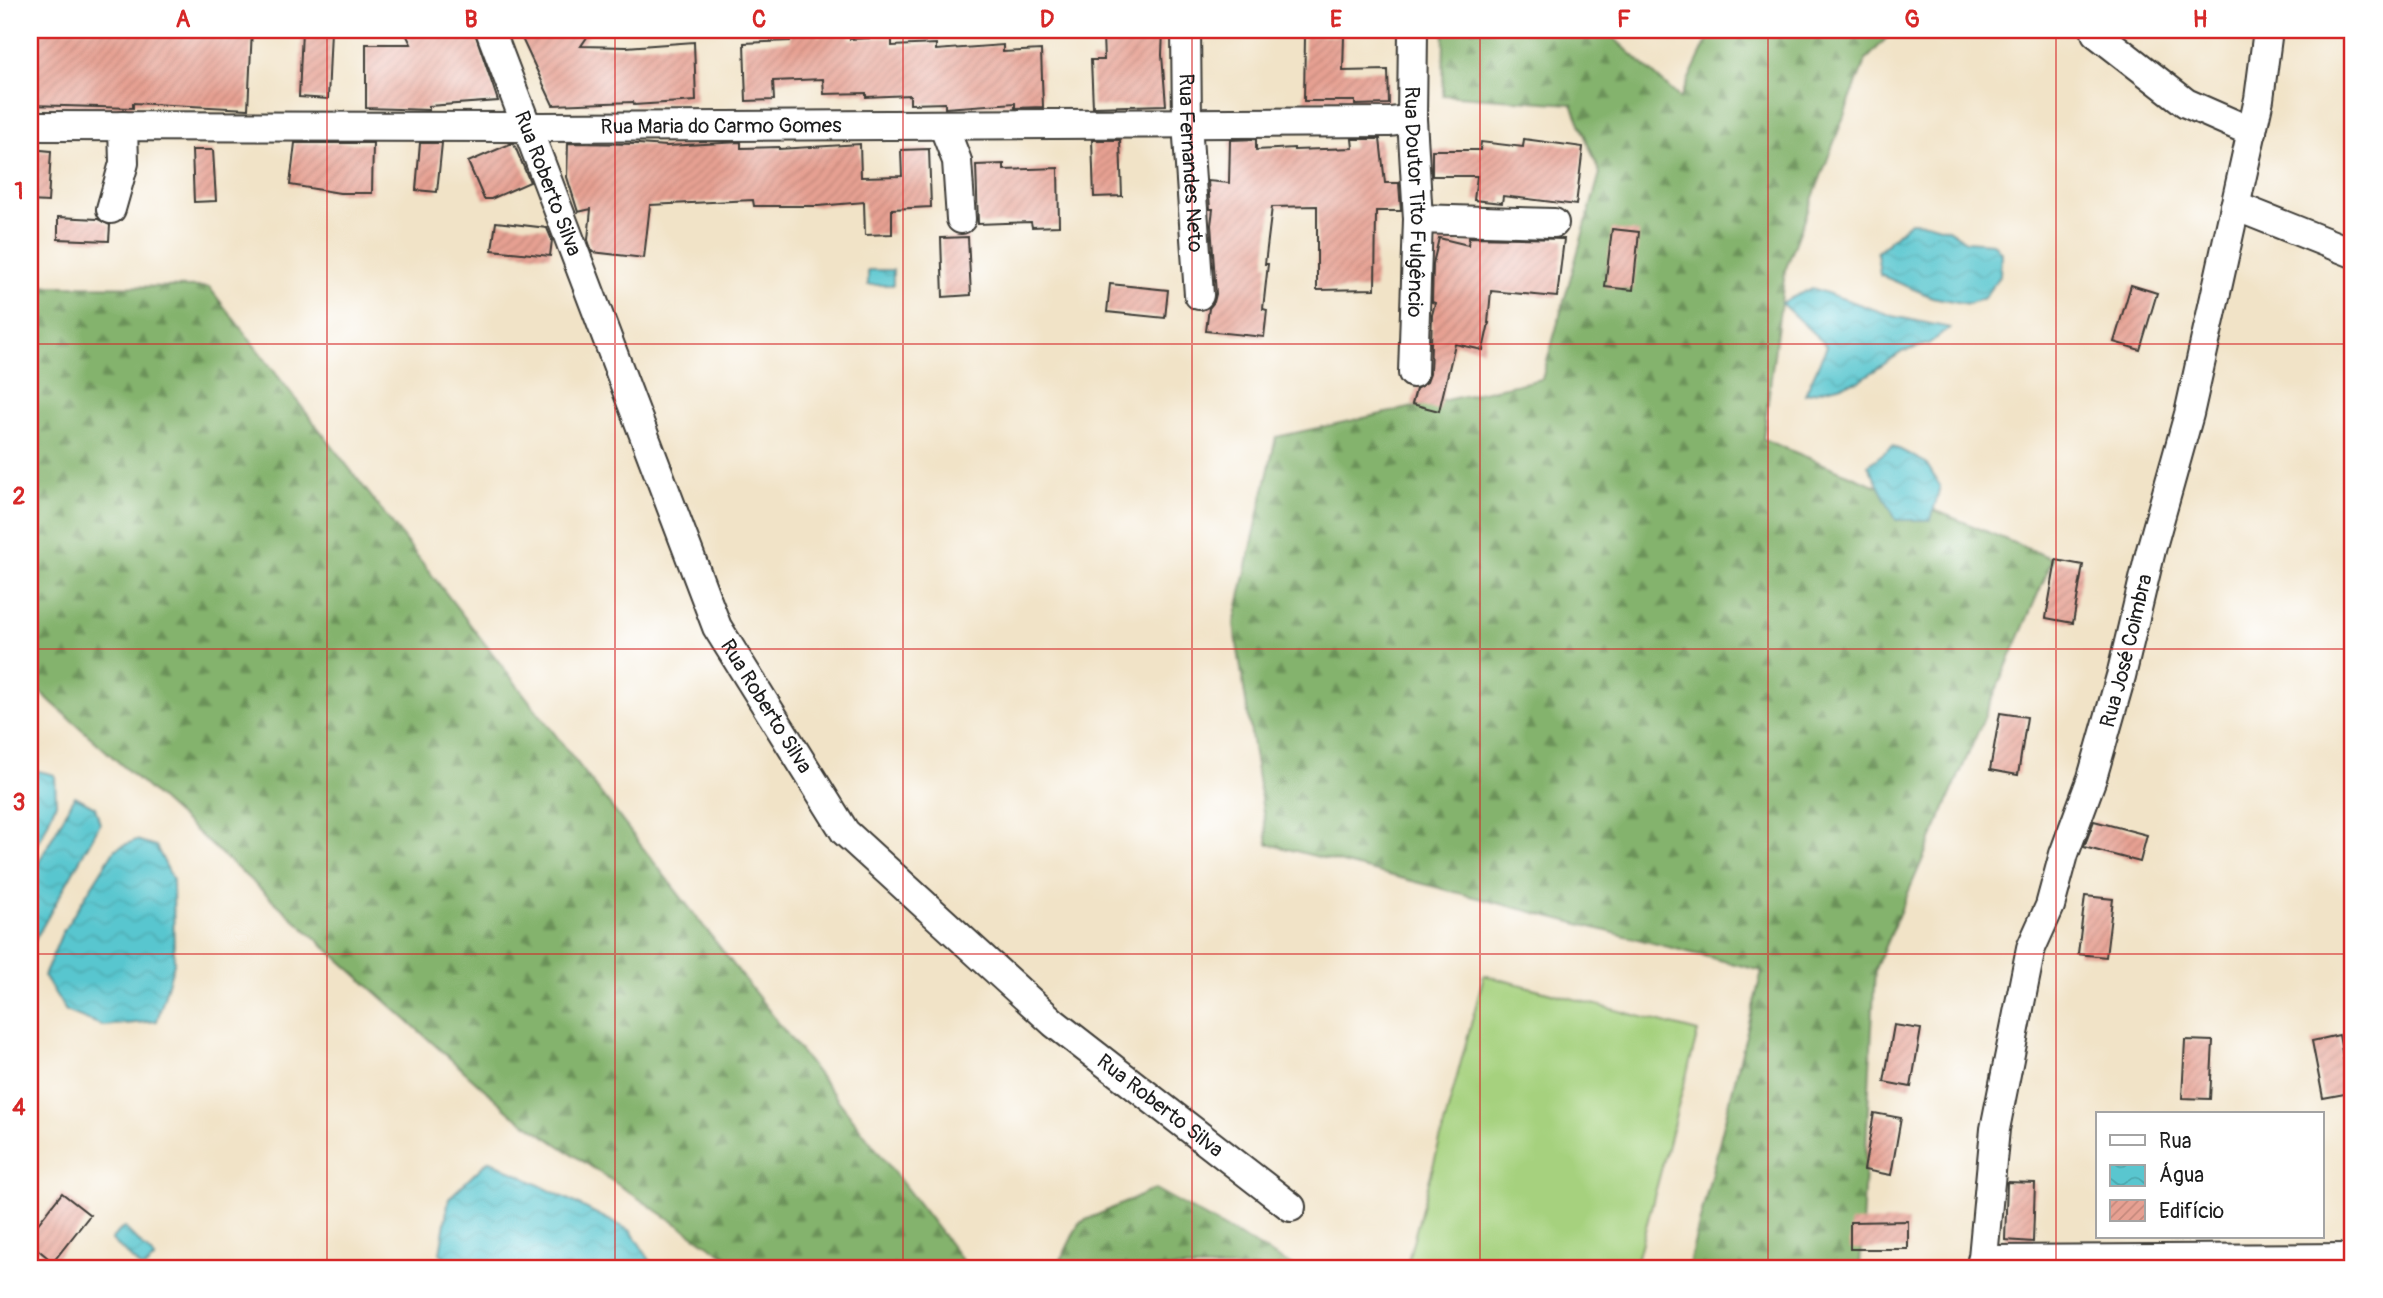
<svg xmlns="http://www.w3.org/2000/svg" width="2383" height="1298" viewBox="0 0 2383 1298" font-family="Pangolin,sans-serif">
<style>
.forest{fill:url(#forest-firs);stroke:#506844;stroke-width:2}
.pitch{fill:#a6d17e;stroke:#61764d;stroke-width:2}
.water{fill:url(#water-waves);stroke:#3a7176;stroke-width:2}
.building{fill:url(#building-hatch)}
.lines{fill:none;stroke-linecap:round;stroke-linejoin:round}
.minor-casing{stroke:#3c3a36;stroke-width:32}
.minor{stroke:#fff;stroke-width:28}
.grid{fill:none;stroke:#d62828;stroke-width:2;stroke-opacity:0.55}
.labels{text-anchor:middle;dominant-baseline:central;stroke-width:6;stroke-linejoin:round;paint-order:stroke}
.street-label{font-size:21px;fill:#1c1c1c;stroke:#fff}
.neatline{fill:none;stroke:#d62828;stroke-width:2.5}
.grid-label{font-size:23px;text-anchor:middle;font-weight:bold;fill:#d62828}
</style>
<defs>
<pattern id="forest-firs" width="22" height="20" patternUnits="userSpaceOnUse" patternTransform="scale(1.75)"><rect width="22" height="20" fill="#84b36d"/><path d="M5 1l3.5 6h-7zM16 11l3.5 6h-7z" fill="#6b9159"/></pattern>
<pattern id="water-waves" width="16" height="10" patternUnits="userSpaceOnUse" patternTransform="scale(1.75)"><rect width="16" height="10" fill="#59c6cf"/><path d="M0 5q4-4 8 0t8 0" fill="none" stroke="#4daab1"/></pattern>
<pattern id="building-hatch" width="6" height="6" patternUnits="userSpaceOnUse" patternTransform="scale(1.75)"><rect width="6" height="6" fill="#e6a092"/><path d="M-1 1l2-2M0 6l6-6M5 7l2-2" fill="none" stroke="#c5897d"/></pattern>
</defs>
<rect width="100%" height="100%" fill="#fff"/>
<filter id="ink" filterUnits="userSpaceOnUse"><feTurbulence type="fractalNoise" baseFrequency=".0143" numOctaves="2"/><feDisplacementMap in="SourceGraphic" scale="14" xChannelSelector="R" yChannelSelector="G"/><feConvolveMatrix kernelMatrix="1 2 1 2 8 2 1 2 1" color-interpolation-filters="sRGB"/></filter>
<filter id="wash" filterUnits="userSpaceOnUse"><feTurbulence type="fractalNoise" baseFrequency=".00686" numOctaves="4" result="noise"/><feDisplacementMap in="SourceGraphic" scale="28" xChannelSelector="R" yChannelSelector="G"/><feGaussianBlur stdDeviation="1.57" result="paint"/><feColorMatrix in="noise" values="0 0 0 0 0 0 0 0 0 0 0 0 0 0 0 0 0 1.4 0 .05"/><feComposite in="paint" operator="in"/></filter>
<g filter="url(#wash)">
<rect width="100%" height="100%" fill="#f1e3c7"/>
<!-- forest -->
<g class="forest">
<polygon points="1444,30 1605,30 1680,98 1712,30 1894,30 1865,61 1785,271 1763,439 2053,559 1875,969 1860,1268 1688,1268 1762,971 1268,844 1234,624 1276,437 1542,379 1600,173 1572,104 1443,95"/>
<polygon points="30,286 209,287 968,1268 743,1268 512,1114 30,683"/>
<polygon points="1155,1189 1296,1268 1057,1268 1079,1223"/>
</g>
<!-- pitch -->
<polygon class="pitch" points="1484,975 1698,1032 1635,1268 1406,1268"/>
<!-- water -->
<g class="water">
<polygon points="1910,222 1926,223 1948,229 1966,241 1993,243 2001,252 2000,275 1984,298 1968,304 1932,297 1880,275 1877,252"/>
<rect x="868" y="270" width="25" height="15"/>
<polygon points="1812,288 1893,316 1950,328 1928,344 1902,352 1859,381 1805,394 1827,346 1781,303"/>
<polygon points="1893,446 1926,463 1940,486 1931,520 1896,520 1868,465"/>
<polygon points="30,769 55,775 56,803 43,834 30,857"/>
<polygon points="75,796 95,807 100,824 30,949 30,878"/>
<polygon points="136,840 156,846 173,880 174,963 157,1021 103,1026 66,1011 44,976 62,933 115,849"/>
<polygon points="489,1160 631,1231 655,1268 456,1268 440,1253 449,1198"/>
<polygon points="124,1227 155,1258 145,1268 141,1268 111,1239"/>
</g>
<g id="blocks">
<!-- building -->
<g class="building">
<polygon points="33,30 252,30 248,109 133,103 133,108 30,105"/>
<polygon points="302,30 331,30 328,99 299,97"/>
<polygon points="404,30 474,30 498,101 429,106 429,110 366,108 366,44 411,44"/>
<polygon points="518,30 592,30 581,46 626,47 694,42 696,101 634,105 633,102 553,105"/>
<polygon points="790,30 818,30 818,36 850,35 850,39 892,37 892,46 936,44 936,50 1003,45 1003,52 1041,50 1043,107 1015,108 1015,103 945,108 945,103 910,104 910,95 866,97 866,93 824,94 823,79 773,81 774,100 746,101 744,43 790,41"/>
<polygon points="1107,30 1163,30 1162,55 1166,105 1093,107 1091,60 1104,60 1103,36 1108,36"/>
<polygon points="1305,36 1344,36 1343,71 1388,70 1389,104 1355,105 1355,101 1304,101"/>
<polygon points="1256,139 1256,150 1294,148 1294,150 1353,148 1352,139 1380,139 1385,183 1399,183 1401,211 1376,211 1375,289 1317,290 1317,206 1272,207 1265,264 1268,264 1263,309 1267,310 1264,337 1206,331 1209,308 1214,302 1216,294 1211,225 1213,209 1210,209 1208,181 1229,183 1230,140"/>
<polygon points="1524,139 1583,147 1576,205 1503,196 1502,203 1474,200 1477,176 1432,176 1432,150 1480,150 1481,142 1523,147"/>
<polygon points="1092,140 1120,140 1122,196 1094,197"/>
<polygon points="741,142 741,148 779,147 779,149 860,144 861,177 902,176 901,150 929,149 931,207 892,209 892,234 865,235 864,202 818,206 754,206 753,200 650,205 644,258 592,252 588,240 591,209 578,212 567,177 568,143 638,144 667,146"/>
<polygon points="295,143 373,143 372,193 340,193 290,185"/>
<polygon points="420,143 442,143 437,192 416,190"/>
<polygon points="510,144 514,144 530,182 491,199 484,199 468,162"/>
<polygon points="30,149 51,151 48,202 30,201"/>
<polygon points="192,150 213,150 216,201 194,202"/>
<polygon points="1004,164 1004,170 1058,168 1059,226 1032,227 1031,222 978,224 976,165"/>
<polygon points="58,217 98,219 110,225 109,241 58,239"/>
<polygon points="496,222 547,228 552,240 550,256 492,250"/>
<polygon points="1612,229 1639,232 1633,290 1605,287"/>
<polygon points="968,237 971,295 943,297 941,238"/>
<polygon points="1469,237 1564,239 1557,297 1491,291 1488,323 1489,323 1483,350 1455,344 1439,411 1412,404 1416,389 1427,382 1430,374 1432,315 1435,303 1432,302 1433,264 1439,238 1468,245"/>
<polygon points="1110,284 1168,290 1165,318 1107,312"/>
<polygon points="2131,285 2157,293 2140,350 2114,342"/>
<polygon points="2056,560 2083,565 2073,623 2046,618"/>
<polygon points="2000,713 2027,717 2018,775 1990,770"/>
<polygon points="2094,821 2147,835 2140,862 2084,847"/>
<polygon points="2085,896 2113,899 2106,957 2078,954"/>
<polygon points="1894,1025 1921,1029 1911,1087 1884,1082"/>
<polygon points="2339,1035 2350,1093 2323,1098 2312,1041"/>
<polygon points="2185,1040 2213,1041 2210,1099 2182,1098"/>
<polygon points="1874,1113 1901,1118 1891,1175 1864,1170"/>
<polygon points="2007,1182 2035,1183 2033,1242 2005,1240"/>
<polygon points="62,1193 90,1215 53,1262 30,1243 30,1234"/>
<polygon points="1908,1221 1908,1249 1850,1249 1850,1222"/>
</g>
</g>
</g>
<g filter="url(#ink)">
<use href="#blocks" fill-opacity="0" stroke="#3c3a36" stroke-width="2"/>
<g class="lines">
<defs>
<g id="minor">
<path id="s1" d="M490 30 717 627 845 832 1054 1023 1291 1207"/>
<path id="s2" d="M1186 30 1187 123 1199 295"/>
<path id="s3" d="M1413 30 1412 119 1418 219 1413 373"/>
<polyline points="2096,33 2186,103 2252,132"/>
<polyline points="943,125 957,161 961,219"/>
<path id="s4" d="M30 126 540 127 1390 122 1412 119"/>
<polyline points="2235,206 2353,253"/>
<polyline points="111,209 124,163 123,126"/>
<polyline points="1418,219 1554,223"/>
<polyline points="1982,1260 2353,1258"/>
<path id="s5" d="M1982 1268 1995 1129 2031 948 2050 906 2064 854 2092 778 2121 676 2151 550 2189 414 2259 99 2268 30"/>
</g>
</defs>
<!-- minor casing -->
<use href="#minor" class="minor-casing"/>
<!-- minor -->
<use href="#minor" class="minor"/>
</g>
</g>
<!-- grid -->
<path class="grid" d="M327 30V1268M615 30V1268M903 30V1268M1192 30V1268M1480 30V1268M1768 30V1268M2056 30V1268M30 344H2353M30 649H2353M30 954H2353"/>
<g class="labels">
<!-- street labels -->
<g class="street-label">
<text stroke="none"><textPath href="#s4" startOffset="691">Rua Maria do Carmo Gomes</textPath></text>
<text stroke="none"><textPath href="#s2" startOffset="133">Rua Fernandes Neto</textPath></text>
<text stroke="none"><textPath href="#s1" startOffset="164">Rua Roberto Silva</textPath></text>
<text stroke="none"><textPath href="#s3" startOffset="172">Rua Doutor Tito Fulgêncio</textPath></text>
<text stroke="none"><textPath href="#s5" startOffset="637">Rua José Coimbra</textPath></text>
<text stroke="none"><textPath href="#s1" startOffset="732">Rua Roberto Silva</textPath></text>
<text stroke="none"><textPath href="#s1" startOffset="1298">Rua Roberto Silva</textPath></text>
</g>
</g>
<!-- margin -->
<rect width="2383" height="1298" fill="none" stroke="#fff" stroke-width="77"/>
<!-- legend -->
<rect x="2096" y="1112" width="228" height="126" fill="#ffffff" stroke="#a4a4a4" stroke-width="2"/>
<rect x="2110" y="1135" width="35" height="10" fill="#ffffff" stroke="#a4a4a4" stroke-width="2"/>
<text x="2159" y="1148" font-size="21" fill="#1c1c1c">Rua</text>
<rect x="2110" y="1165" width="35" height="21" fill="url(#water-waves)" stroke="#a4a4a4" stroke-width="2"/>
<text x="2159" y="1182" font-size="21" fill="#1c1c1c">Água</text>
<rect x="2110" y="1200" width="35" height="21" fill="url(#building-hatch)" stroke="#a4a4a4" stroke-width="2"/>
<text x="2159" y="1218" font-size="21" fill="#1c1c1c">Edifício</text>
<rect x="38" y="38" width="2306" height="1222" class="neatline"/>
<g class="grid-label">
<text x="183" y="27">A</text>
<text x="471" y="27">B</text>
<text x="759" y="27">C</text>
<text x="1047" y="27">D</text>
<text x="1336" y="27">E</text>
<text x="1624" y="27">F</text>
<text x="1912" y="27">G</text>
<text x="2200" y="27">H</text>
<text x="19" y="199">1</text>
<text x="19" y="504">2</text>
<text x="19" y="810">3</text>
<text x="19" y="1115">4</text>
</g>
</svg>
